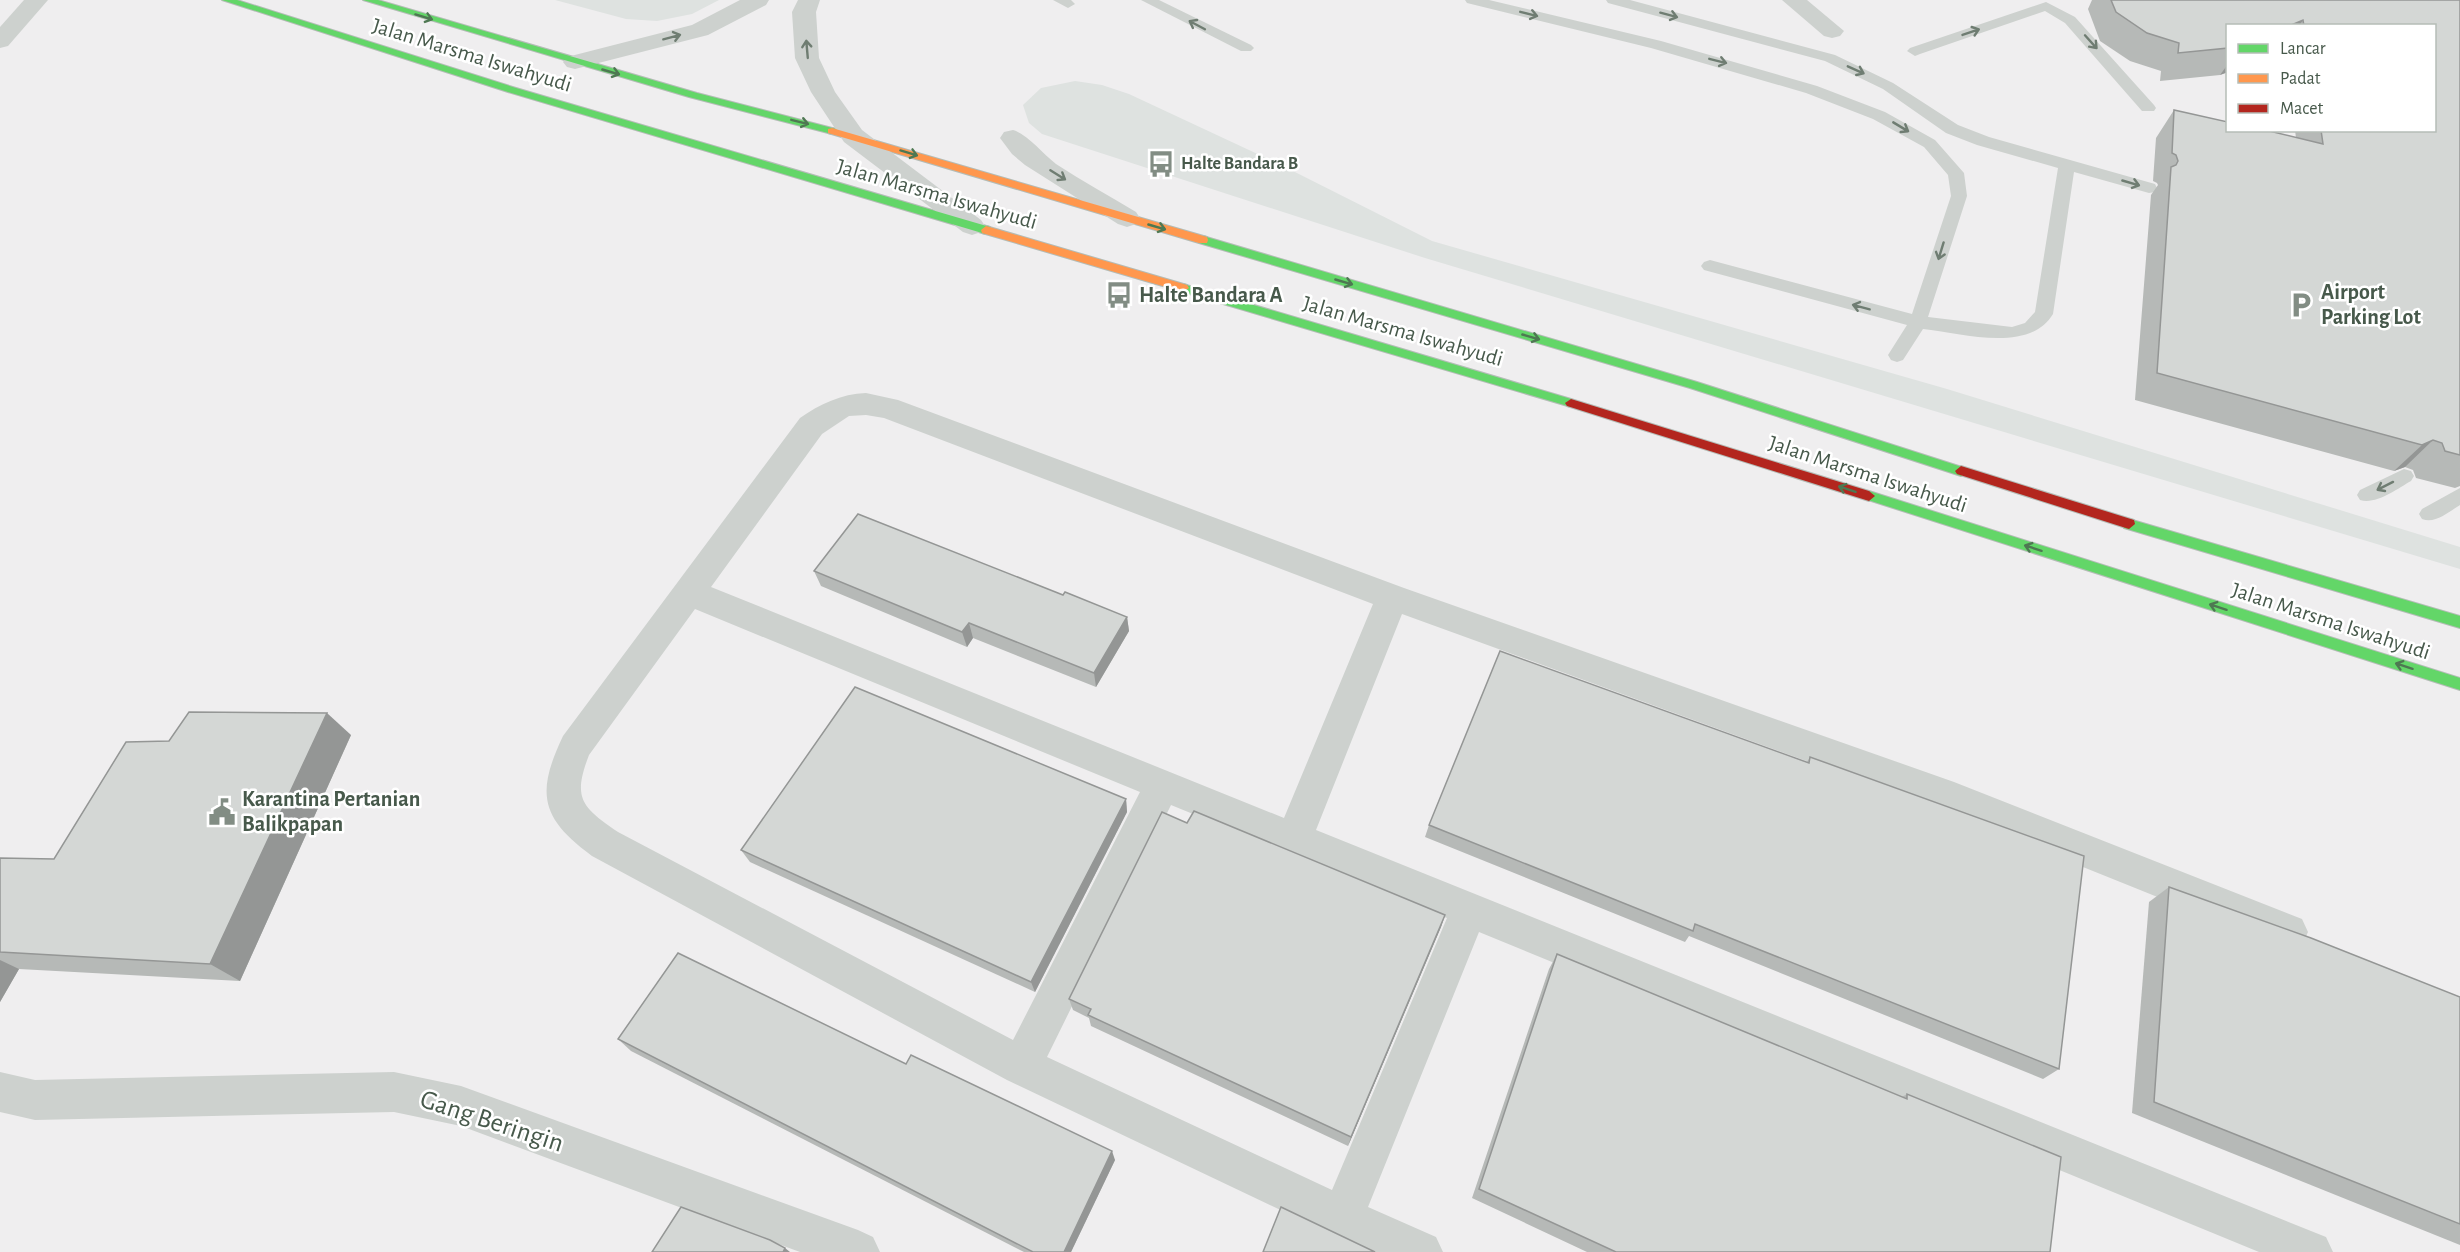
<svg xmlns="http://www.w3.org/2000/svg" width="2460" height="1252" viewBox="0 0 2460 1252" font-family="'Alegreya Sans',sans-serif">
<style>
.airport{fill:#dee2e0}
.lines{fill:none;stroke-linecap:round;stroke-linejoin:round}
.fast-casing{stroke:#b4bcb6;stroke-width:2}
.slow-casing{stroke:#b4bcb6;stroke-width:2}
.jam-casing{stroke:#b4bcb6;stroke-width:2}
.lane{fill:#cdd1ce;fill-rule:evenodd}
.street{fill:#cdd1ce;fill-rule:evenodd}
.fast{fill:#63d668;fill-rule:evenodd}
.slow{fill:#ff974d;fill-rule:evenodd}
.jam{fill:#b3261e;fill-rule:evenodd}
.wall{fill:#b6b9b7}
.shaded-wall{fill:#949695}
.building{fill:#d4d7d5;stroke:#949695;stroke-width:1.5}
.oneway{stroke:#6f7d72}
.oneway2{stroke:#4e7852}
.labels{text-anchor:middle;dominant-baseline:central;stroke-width:5;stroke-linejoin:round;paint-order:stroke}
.far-poi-label{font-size:18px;font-weight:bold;fill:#47594b;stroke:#fff;text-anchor:start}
.street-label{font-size:22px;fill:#47594b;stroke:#fff}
.poi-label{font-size:22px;font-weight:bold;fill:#47594b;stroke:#fff;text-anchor:start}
.near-street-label{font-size:27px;fill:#47594b;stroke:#fff}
</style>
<rect width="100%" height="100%" fill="#efeeef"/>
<!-- airport -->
<g class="airport">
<polygon points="555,0 719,0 692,14 657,21 626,19"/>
<polygon points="1075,81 1102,85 1129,94 1281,165 1432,241 1947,389 2460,547 2460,569 1425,258 1042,134 1029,123 1023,105 1041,88"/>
</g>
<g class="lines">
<defs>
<g id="fast">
<polygon points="222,0 237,0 516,88 990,227 991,230 986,234 982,233 508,92"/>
<polygon points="363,0 378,0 697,93 836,129 837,131 832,134 689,97"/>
<polygon points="1203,236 1697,382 1965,468 1967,471 1961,476 1690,388 1199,243 1199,237"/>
<polygon points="1183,284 1571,399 1577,403 1571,407 1179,291 1177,288"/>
<polygon points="1869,491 2460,678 2460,690 1865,499 1863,496"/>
<polygon points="2129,519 2460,616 2460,628 2124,528 2123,524"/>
</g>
<g id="slow">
<polygon points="832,128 1207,237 1208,240 1207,243 1199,243 828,133 828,129"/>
<polygon points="986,226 1187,285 1189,288 1183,292 982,233 981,230"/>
</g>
<g id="jam">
<polygon points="1571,399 1869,491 1875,496 1869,501 1567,406 1565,403"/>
<polygon points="1961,466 2134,520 2135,524 2129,529 1957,474 1955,471"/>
</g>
</defs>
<!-- fast casing -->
<use href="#fast" class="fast-casing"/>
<!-- slow casing -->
<use href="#slow" class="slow-casing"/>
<!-- jam casing -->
<use href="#jam" class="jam-casing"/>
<!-- lane -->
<g class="lane">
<polygon points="1053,0 1071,0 1075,4 1068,8"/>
<polygon points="1141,0 1159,0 1251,45 1254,48 1251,51 1241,51"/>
<path d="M1465 0H1489L1661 41 1817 86 1885 112 1935 140 1964 173 1967 196 1928 317 2012 327 2025 323 2035 312 2058 168 1977 145 1946 133 1883 89 1825 61 1608 3 1606 0H1630L1835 55 1893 83 1958 125 1989 137 2155 184 2157 188 2155 192 2149 193 2074 172 2053 314C2029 354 1961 333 1923 329L1903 360 1897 362 1891 360 1888 355 1907 325 1704 270 1701 266 1704 262 1710 260 1912 314 1951 196 1948 175 1924 147 1873 119 1806 93 1651 48 1467 3Z"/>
<polygon points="2046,2 2075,17 2154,105 2156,108 2154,111 2142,111 2065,23 2045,11 1920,54 1915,56 1907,51 1910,48"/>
<path d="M2404 469 2411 471 2414 476 2411 481C2397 489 2376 505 2360 500L2357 495 2360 490Z"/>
<path d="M2460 488V505C2448 512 2436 524 2422 519L2419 514 2422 509Z"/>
</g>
<!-- street -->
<g class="street">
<polygon points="24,0 48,0 8,46 0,48 0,27"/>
<polygon points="740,0 769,0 766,5 708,35 575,69 567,67 563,62 567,57 692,25"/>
<polygon points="798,0 820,0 816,12 819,58 835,92 862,130 981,220 985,226 981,232 972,235 963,232 844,142 811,92 795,58 792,12"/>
<polygon points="1782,0 1807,0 1844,31 1840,36 1832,38 1824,36"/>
<path d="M1013 130C1027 134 1043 154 1056 164 1082 181 1110 196 1136 212L1140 218 1136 224 1127 227 1118 224 1025 165 1012 154 1000 138 1004 132Z"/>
<path d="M866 393 898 400 1404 588 1954 782 2302 919 2308 932 2302 945 2289 950 1944 811 1402 614 1316 830 2326 1237 2333 1252H2259L1479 932 1368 1207 1436 1237 1443 1252H1372L1327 1232 1007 1080 592 856C540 818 536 793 563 736L800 418C820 404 841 394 866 393ZM866 415 884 418 1373 604 1284 818 711 587 822 434 849 416ZM695 609 1140 792 1013 1040 618 832C582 807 572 799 589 755ZM1171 805 1447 918 1332 1190 1047 1057Z"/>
<polygon points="0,1072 35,1080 394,1072 461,1086 858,1230 873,1237 880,1252 800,1252 461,1126 394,1112 35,1120 0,1112"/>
</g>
<!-- fast -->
<use href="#fast" class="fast"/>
<!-- slow -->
<use href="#slow" class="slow"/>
<!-- jam -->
<use href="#jam" class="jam"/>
</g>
<!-- wall -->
<g class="wall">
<polygon points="2092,0 2460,0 2460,486 2455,488 2416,478 2413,470 2405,467 2394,471 2135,400 2151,195 2158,185 2157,183 2153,181 2156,138 2174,110 2296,138 2295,130 2434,130 2434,26 2228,26 2228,72 2220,75 2160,81 2161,71 2130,61 2100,41 2088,9"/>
<polygon points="814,571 1063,595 1127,617 1129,631 1096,687 973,638 967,647 821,586"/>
<polygon points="351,735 240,981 19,969 0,1002 0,858 54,859"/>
<polygon points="1810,757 2059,1069 2043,1079 1689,936 1685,942 1425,837 1429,825 1807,762"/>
<polygon points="1126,799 1127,812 1035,992 750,862 741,850"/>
<polygon points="1187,823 1445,915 1441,927 1348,1146 1091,1026 1089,1018 1073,1010 1069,999"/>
<polygon points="2169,887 2460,997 2460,1245 2132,1113 2149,902"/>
<polygon points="1557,954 1902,1097 1907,1094 2050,1252 1587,1252 1472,1198 1549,969"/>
<polygon points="618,1039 906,1064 1115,1160 1071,1252 1024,1252 631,1051"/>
</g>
<!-- shaded-wall -->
<g class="shaded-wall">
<polygon points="2303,20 2299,26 2289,26"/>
<polygon points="2228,64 2228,72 2220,75"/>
<polygon points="2433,440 2405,467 2394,471 2422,445"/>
<polygon points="1127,617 1129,631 1096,687 1094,673"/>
<polygon points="969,623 973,638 967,647 962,632"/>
<polygon points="327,713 351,735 240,981 210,964"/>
<polygon points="1126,799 1127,812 1035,992 1031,982"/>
<polygon points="1445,915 1441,927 1348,1146 1351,1137"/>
<polygon points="0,960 19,969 0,1002"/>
<polygon points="1112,1151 1115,1160 1071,1252 1064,1252"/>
<polygon points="785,1248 790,1252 783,1252"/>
</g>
<!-- building -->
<g class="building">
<polygon points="2111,0 2460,0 2460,455 2445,451 2442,443 2433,440 2422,445 2157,373 2171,167 2176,165 2178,161 2176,155 2172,153 2174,110 2228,122 2228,130 2265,130 2323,144 2321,130 2434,130 2434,26 2304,26 2303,20 2289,26 2228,26 2228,48 2178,53 2179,43 2147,33 2116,12"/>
<polygon points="858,514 1063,595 1065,592 1127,617 1094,673 969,623 962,632 814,571"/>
<polygon points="1500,651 1809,763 1810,757 2084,856 2059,1069 1695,924 1693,931 1429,825"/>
<polygon points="855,687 1126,799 1031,982 741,850"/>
<polygon points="189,712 327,713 210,964 0,952 0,858 54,859 126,742 169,741"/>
<polygon points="1194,811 1445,915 1351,1137 1088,1015 1091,1009 1069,999 1162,812 1187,823"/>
<polygon points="2169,887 2311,938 2460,997 2460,1224 2154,1102"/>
<polygon points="678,953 906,1064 911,1055 1112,1151 1064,1252 1033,1252 618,1039"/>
<polygon points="1557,954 1907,1099 1907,1094 2061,1157 2050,1252 1616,1252 1479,1189"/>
<polygon points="681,1207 770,1240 785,1248 783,1252 652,1252"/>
<polygon points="1281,1207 1375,1252 1263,1252"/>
</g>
<!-- one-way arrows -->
<defs><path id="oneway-shaft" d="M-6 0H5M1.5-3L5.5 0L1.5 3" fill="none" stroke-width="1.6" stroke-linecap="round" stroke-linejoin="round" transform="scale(1.5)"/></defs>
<g class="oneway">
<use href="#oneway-shaft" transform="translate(1529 14) rotate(14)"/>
<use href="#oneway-shaft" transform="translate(1669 15) rotate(15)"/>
<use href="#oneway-shaft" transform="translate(1197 25) rotate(-152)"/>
<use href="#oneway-shaft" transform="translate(1971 32) rotate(-19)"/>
<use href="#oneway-shaft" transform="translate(672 37) rotate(-15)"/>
<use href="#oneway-shaft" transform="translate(2091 42) rotate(48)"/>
<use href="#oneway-shaft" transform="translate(807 49) rotate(-95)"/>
<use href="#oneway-shaft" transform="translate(1718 61) rotate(14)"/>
<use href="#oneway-shaft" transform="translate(1856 70) rotate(24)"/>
<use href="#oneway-shaft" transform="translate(1901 127) rotate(31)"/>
<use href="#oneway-shaft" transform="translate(1058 175) rotate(32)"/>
<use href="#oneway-shaft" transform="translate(2131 183) rotate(16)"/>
<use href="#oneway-shaft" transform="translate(1941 251) rotate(107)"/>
<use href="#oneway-shaft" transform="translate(1861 307) rotate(-165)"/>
<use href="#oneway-shaft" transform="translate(2385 486) rotate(153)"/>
</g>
<g class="oneway2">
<use href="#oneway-shaft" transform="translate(424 17) rotate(17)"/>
<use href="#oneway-shaft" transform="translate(611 72) rotate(16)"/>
<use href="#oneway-shaft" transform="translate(800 122) rotate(14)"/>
<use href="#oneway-shaft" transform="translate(909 153) rotate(17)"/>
<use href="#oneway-shaft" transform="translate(1157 227) rotate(16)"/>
<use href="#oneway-shaft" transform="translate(1344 282) rotate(16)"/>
<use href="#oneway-shaft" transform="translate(1531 337) rotate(16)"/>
<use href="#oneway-shaft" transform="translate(1847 489) rotate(-162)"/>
<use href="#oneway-shaft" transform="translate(2033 548) rotate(-162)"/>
<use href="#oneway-shaft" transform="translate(2218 607) rotate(-162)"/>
<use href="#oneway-shaft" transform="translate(2404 666) rotate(-162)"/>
</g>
<!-- icons -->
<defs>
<symbol id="bus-bare" viewBox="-9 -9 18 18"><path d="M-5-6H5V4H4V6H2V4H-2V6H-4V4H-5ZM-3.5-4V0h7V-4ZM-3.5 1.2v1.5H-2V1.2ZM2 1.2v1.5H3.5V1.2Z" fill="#828d84" stroke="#fff" stroke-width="2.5" paint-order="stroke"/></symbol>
<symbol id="parking-bare" viewBox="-9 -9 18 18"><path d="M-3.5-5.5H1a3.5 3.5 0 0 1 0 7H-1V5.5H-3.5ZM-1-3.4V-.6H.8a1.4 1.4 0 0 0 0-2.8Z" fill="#828d84" stroke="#fff" stroke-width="2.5" paint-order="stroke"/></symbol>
<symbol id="civic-bare" viewBox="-9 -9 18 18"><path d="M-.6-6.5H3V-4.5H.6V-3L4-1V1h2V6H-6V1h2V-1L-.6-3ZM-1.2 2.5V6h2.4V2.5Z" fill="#828d84" stroke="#fff" stroke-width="2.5" paint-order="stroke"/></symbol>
</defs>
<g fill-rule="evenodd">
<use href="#bus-bare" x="1142" y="145" width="38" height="38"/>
<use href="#bus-bare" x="1100" y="276" width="38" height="38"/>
<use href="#parking-bare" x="2282" y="286" width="38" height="38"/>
<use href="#civic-bare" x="203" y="793" width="38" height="38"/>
</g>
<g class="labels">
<!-- far-poi labels -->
<g class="far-poi-label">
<text x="1181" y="164">Halte Bandara B</text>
</g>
<!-- street labels -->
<g class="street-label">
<text transform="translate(472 55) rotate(17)">Jalan Marsma Iswahyudi</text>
<text transform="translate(937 194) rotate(16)">Jalan Marsma Iswahyudi</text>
<text transform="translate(1403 331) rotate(16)">Jalan Marsma Iswahyudi</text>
<text transform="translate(1868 474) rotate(18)">Jalan Marsma Iswahyudi</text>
<text transform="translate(2331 621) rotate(18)">Jalan Marsma Iswahyudi</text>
</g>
<!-- poi labels -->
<g class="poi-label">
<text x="2321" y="292">Airport<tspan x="2321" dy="25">Parking Lot</tspan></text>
<text x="1139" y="295">Halte Bandara A</text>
<text x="242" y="799">Karantina Pertanian<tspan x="242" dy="25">Balikpapan</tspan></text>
</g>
<!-- near-street labels -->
<g class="near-street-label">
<text transform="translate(492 1121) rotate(18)">Gang Beringin</text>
</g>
</g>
<!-- legend -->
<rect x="2226" y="24" width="210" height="108" fill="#ffffff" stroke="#b5bdb7" stroke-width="1.5"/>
<rect x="2238" y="44" width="30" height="9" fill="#63d668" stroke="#b5bdb7" stroke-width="1.5"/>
<text x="2280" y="54" font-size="18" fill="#47594b">Lancar</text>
<rect x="2238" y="74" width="30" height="9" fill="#ff974d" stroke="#b5bdb7" stroke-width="1.5"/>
<text x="2280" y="84" font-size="18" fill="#47594b">Padat</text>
<rect x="2238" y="104" width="30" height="9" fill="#b3261e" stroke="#b5bdb7" stroke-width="1.5"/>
<text x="2280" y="114" font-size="18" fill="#47594b">Macet</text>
</svg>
